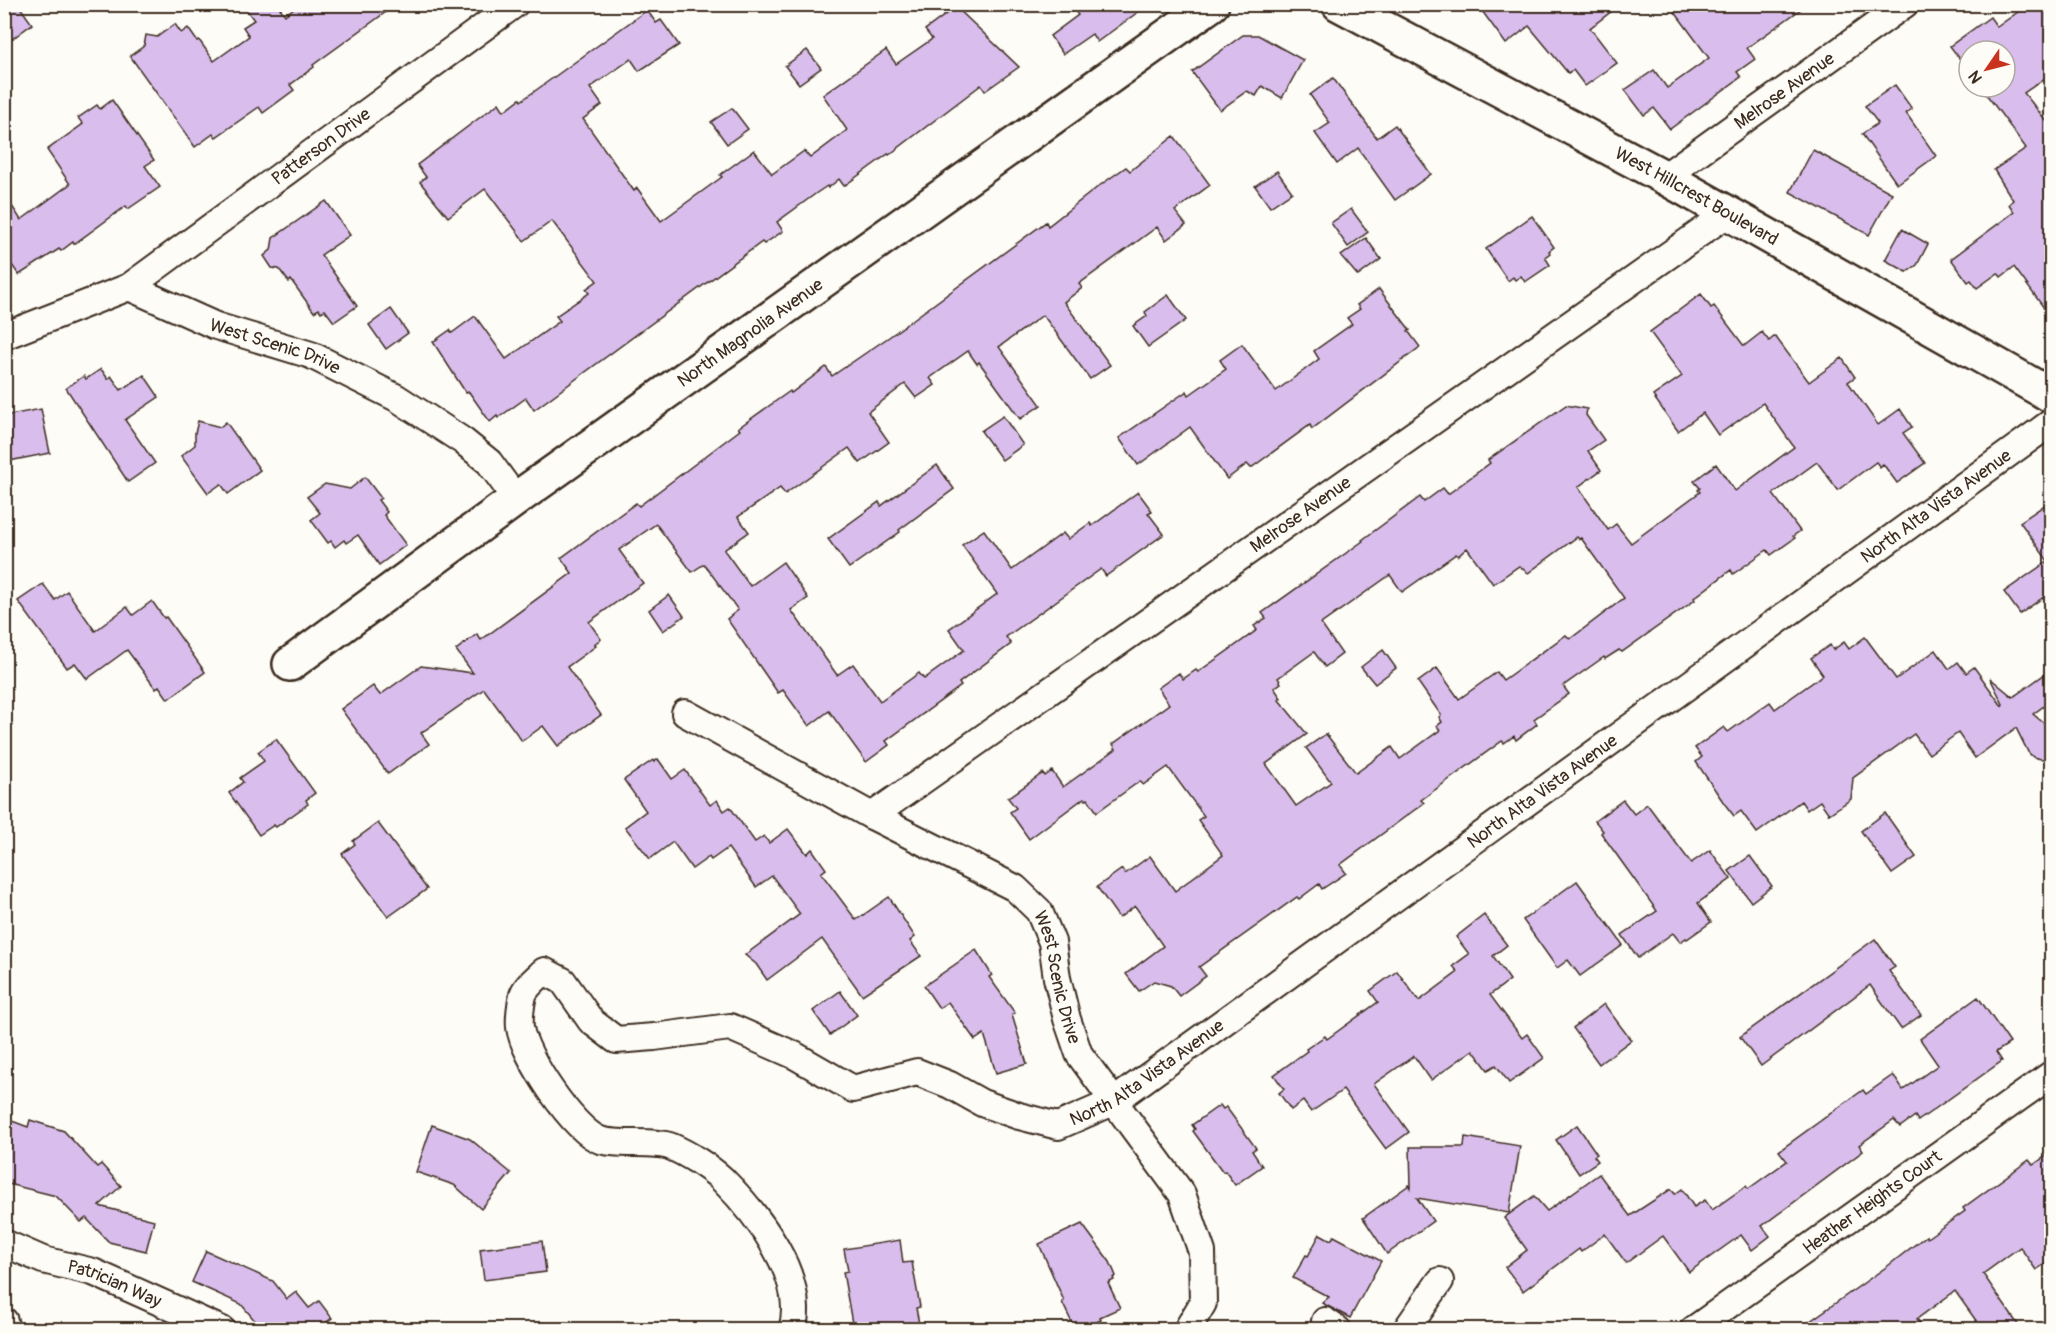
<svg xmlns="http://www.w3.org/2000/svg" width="2056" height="1334" viewBox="0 0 2056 1334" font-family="Pangolin,sans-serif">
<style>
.building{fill:#d9beed;stroke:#3b2a1e;stroke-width:1.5;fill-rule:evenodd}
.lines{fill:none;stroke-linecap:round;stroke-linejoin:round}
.street-casing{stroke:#3b2a1e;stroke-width:30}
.secondary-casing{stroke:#3b2a1e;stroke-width:38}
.street{stroke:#fdfcf7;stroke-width:26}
.secondary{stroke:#fdfcf7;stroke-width:33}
.labels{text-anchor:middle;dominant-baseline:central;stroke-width:6;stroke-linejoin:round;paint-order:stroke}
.street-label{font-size:18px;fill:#3b2a1e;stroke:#fdfcf7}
</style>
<rect width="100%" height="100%" fill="#fdfcf7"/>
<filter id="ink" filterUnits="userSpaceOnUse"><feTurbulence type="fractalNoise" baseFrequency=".0167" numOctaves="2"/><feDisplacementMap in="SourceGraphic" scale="12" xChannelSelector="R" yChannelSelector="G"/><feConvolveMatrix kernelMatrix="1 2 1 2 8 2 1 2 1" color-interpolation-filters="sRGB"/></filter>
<g filter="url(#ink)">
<!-- building -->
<g class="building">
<polygon points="4,4 18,4 32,24 4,45"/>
<polygon points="242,4 277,4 285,15 299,4 397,4 313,65 314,67 290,85 294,90 263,113 259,107 216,137 213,134 195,147 130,56 144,46 146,35 157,37 175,24 181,33 188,28 197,41 199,40 214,61 249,36 243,27 254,20"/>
<polygon points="1070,4 1149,4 1097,42 1092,34 1063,54 1050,36 1078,15"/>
<polygon points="1477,4 1621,4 1590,28 1617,63 1585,86 1573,70 1568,73 1529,26 1506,44"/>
<polygon points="1669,4 1808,4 1747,48 1755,59 1737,72 1741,77 1670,129 1654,108 1644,115 1625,90 1654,70 1667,88 1709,58"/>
<polygon points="2029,4 2052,4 2052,73 2024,93 2052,128 2052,319 2014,267 2001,277 1998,273 1977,288 1971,280 1968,282 1951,259 2014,212 2009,204 2013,200 1994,170 2026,148 1981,87 2005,87 2005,51 1969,51 1969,71 1950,46 1990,17 1997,27"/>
<polygon points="956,7 1019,67 985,91 981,85 889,155 888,154 844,186 839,179 828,188 827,186 818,192 777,222 783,231 764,244 762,242 534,410 526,398 498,418 497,416 490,422 469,392 466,393 433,342 450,330 452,333 475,316 506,359 560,321 556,316 589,293 586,289 597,281 552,221 524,241 485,189 448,217 420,182 426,177 417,165 499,103 504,111 520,99 521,101 647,10 656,23 661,20 679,45 639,71 631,59 590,88 602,105 583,119 634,191 637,188 661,221 722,177 720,175 754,150 772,174 804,151 810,158 847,130 823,95 886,50 896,64 932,39 925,30"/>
<polygon points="1243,35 1258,35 1303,60 1282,98 1262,86 1256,96 1247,91 1220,110 1192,72"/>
<polygon points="807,50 821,68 799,84 785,66"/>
<polygon points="1333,78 1377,138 1395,125 1431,174 1395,200 1358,148 1337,164 1315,133 1330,123 1310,95"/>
<polygon points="1895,85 1912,109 1906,113 1936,156 1897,184 1862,134 1878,123 1865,106"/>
<polygon points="112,100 154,160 145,166 160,187 128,209 126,206 74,244 73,242 61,251 59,249 19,275 4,254 4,194 21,220 70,184 47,150 83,124 78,118 97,105 100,109"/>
<polygon points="732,108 748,129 727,144 711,122"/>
<polygon points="1174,136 1210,185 1175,211 1186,225 1166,240 1157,227 1079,284 1082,288 1064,302 1110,365 1090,379 1043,315 999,347 1041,405 1020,419 979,362 977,364 968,351 930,378 935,385 916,398 905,384 868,412 889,442 860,463 849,448 785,494 780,488 738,517 749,532 724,550 750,586 783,562 808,598 791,610 837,675 853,664 880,701 919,673 924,679 964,650 949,629 997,594 962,545 984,530 1012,570 1063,533 1068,539 1090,523 1092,526 1138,492 1152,511 1148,513 1164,534 1106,576 1101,569 1006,637 1011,644 959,683 961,686 886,741 889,745 866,762 829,711 809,726 783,690 778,693 727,619 738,610 704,564 692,572 656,524 619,550 643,583 589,622 601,639 594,644 596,646 567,667 601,715 558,746 543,726 522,741 484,689 421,733 429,744 388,774 341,709 373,686 380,695 421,666 473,673 456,650 477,634 481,640 572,573 561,558 636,503 639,506 740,430 738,428 790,391 791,393 826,367 832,376 889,337 1046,222 1048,226 1099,186 1126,167 1130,171"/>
<polygon points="1813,150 1892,193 1869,235 1790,192"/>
<polygon points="1277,171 1292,192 1270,207 1255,186"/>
<polygon points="326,201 350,235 321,255 357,306 334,322 325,310 321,312 319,309 314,312 291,280 289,282 279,269 272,268 264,256 271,250 273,238"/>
<polygon points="1351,209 1368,232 1348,247 1331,223"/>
<polygon points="1532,216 1554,247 1549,251 1550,253 1545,257 1550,265 1525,282 1521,276 1515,280 1513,277 1508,281 1486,249"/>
<polygon points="1902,229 1928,244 1917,265 1907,272 1885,260"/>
<polygon points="1366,238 1381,259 1358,276 1341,256"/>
<polygon points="1379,289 1410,330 1408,331 1420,347 1312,429 1310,425 1251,468 1247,464 1227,479 1190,427 1138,465 1119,438 1187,391 1189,395 1226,369 1220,360 1242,344 1276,391 1319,359 1314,351 1352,324 1347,318 1360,309 1357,305"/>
<path d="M1701 294 1711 308 1714 306 1744 346 1762 332 1769 341 1775 336 1809 382 1842 358 1855 377 1848 382 1878 425 1900 409 1912 427 1903 433 1925 463 1897 483 1883 464 1880 467 1876 462 1838 490 1817 462 1773 494 1800 531 1793 536 1795 538 1771 555 1767 550 1733 574 1731 570 1694 598 1695 600 1622 652 1619 650 1605 659 1604 657 1563 686 1569 694 1534 719 1537 724 1516 740 1514 736 1504 743 1502 741 1421 800 1424 803 1340 865 1346 873 1322 889 1319 884 1299 899 1297 897 1199 967 1206 976 1179 996 1171 986 1154 981 1139 991 1126 974 1163 946 1135 906 1119 918 1097 887 1122 869 1125 874 1150 856 1175 891 1223 855 1198 820 1204 816 1168 767 1143 785 1140 781 1097 812 1088 799 1086 800 1084 798 1029 839 1010 812 1016 808 1008 798 1043 773 1045 776 1052 771 1063 787 1116 749 1113 744 1169 704 1158 688 1179 673 1183 679 1196 670 1198 672 1257 630 1254 626 1266 618 1262 613 1363 541 1362 540 1420 497 1424 502 1443 488 1448 494 1490 463 1488 460 1566 405 1587 409 1586 415 1604 440 1588 451 1601 470 1578 487 1608 530 1616 524 1631 543 1700 492 1698 490 1700 488 1694 481 1716 464 1735 491 1794 447 1763 403 1718 435 1703 413 1678 431 1653 396 1682 376 1650 332ZM1577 537 1579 539 1581 538 1624 598 1570 639 1566 635 1503 680 1497 672 1459 699 1437 668 1418 682 1441 715 1439 717 1442 722 1437 726 1440 730 1400 759 1392 747 1356 773 1326 734 1306 748 1331 782 1296 806 1266 764 1307 734 1279 700 1281 698 1274 688 1281 683 1278 678 1314 652 1325 667 1342 654 1321 624 1390 575 1402 592 1456 554 1458 556 1467 548 1493 584 1519 566 1528 573Z"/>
<polygon points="1168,295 1186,320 1148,347 1133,326 1147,316 1145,312"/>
<polygon points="391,309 408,333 386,349 369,325"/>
<polygon points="101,369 108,379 111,376 121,390 144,375 159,397 125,420 155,463 128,482 66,388 84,376 86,379"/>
<polygon points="41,409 50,453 4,462 4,416"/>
<polygon points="1003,416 1023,445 1002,460 981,431"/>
<polygon points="198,421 220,427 226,422 260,470 228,494 221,484 208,493 181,456 195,445 195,433"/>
<polygon points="937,465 954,489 899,530 900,532 849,568 828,539 879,502 881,506"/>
<polygon points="365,477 381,498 378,500 387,512 384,515 406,545 379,565 358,535 346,543 344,540 335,547 331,541 328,543 311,520 320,513 307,497 325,484 350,489"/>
<polygon points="2052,500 2052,591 2020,614 2004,592 2048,561 2020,522"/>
<polygon points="43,584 55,600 67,591 95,631 127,607 133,615 152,601 164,618 166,617 205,672 168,699 159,686 156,689 127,650 87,679 75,663 67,668 18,601"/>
<polygon points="669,595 684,616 663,631 649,610"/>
<polygon points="1865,637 1896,679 1936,650 1949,669 1958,662 1966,673 1974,667 2002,706 2003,704 1990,678 2013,697 2052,669 2052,700 2033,714 2052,730 2052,758 2041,759 2033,757 2028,752 2016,728 1975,758 1958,733 1929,754 1914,734 1853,778 1851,799 1829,814 1820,801 1807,810 1801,801 1757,833 1741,811 1734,816 1724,803 1696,762 1702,757 1695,748 1724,727 1728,732 1770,702 1775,709 1823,675 1811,658 1830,645 1833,650 1844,642 1849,649"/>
<polygon points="1383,650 1396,668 1375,684 1361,667"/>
<polygon points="276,739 315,793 306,800 308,804 276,827 274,825 259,835 229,793 243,782 240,778 264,761 258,752"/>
<polygon points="658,759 672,779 685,770 710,805 717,800 724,811 730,807 755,842 764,836 769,843 788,829 807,854 812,849 826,869 821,873 856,920 889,897 915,937 910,941 921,956 862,995 822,939 767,980 756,964 745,955 800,914 772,876 756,887 728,848 711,860 709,857 692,869 673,842 650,859 625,827 646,811 624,780 653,760 654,762"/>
<polygon points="1623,800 1634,814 1647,804 1691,863 1710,850 1731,879 1698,903 1711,922 1687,939 1686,938 1680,942 1673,933 1638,958 1622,935 1657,911 1601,833 1603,831 1595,821"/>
<polygon points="1885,813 1916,857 1892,874 1861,831"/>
<polygon points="378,823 427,889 388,917 342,854 355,844 353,841"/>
<polygon points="1750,856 1772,886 1751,902 1729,871"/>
<polygon points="1577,881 1623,945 1580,976 1568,960 1557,968 1523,920"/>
<polygon points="1484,915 1507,945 1493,956 1510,980 1490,995 1522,1038 1527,1034 1544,1058 1509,1083 1496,1065 1488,1070 1473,1050 1431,1080 1414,1056 1374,1084 1409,1132 1386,1149 1343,1090 1311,1112 1303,1101 1291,1110 1279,1093 1284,1089 1274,1075 1307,1051 1306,1049 1325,1036 1327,1039 1378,1002 1370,991 1397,971 1419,1001 1458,972 1453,966 1469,954 1456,937"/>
<polygon points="1875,939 1895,967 1889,971 1921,1015 1901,1029 1870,985 1761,1066 1740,1037"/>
<polygon points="976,950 992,975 989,977 1015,1013 1012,1015 1027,1064 996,1073 984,1034 975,1040 948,1002 939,1008 924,986"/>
<polygon points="840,991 857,1015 830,1035 813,1011"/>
<polygon points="1978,997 2010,1043 1996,1052 2002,1061 1918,1121 1915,1116 1900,1127 1894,1120 1859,1145 1863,1151 1762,1226 1770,1236 1752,1250 1741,1235 1689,1272 1663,1236 1626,1263 1605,1234 1581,1252 1579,1249 1523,1291 1505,1267 1527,1250 1504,1218 1534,1196 1547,1211 1599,1174 1630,1216 1671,1189 1675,1194 1682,1189 1694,1207 1705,1200 1712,1210 1746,1186 1748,1189 1787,1161 1779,1151 1863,1090 1866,1094 1893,1075 1903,1090 1938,1065 1920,1039"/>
<polygon points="1604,1004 1631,1040 1599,1064 1573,1028"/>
<polygon points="1220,1105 1223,1109 1226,1107 1256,1148 1252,1151 1262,1166 1235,1185 1225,1171 1223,1172 1193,1131 1195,1129 1192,1125"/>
<polygon points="4,1118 28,1127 30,1120 64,1131 97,1167 101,1164 121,1186 99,1206 154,1220 146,1251 109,1242 86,1218 81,1222 56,1196 4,1183"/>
<polygon points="432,1125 470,1139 511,1173 481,1209 454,1185 416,1172"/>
<polygon points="1577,1125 1597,1154 1594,1156 1598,1161 1579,1174 1556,1140"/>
<polygon points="1465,1137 1520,1146 1509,1213 1417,1198 1433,1221 1387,1254 1363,1218 1409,1185 1411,1188 1410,1147 1464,1147"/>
<polygon points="2052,1152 2052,1259 2036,1270 2020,1247 1983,1274 2021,1329 1982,1329 1955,1291 1917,1319 1924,1329 1799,1329 1889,1265 1926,1236 1927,1238 1965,1211 1963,1208 2029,1160 2033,1165"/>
<polygon points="1082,1224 1110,1262 1116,1276 1113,1278 1114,1280 1108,1283 1120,1308 1100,1317 1101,1320 1080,1329 1075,1329 1062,1302 1064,1301 1039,1244"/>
<polygon points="1320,1234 1331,1240 1334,1236 1381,1261 1350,1318 1322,1303 1329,1297 1293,1278 1306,1255 1308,1256"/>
<polygon points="900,1240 903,1263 912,1262 920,1307 916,1308 920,1329 853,1329 843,1272 848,1271 844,1249"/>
<polygon points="542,1241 546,1272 484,1280 480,1249"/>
<polygon points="206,1251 273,1281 287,1299 296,1292 309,1308 319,1301 332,1318 323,1325 326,1329 262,1329 241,1304 192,1282"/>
</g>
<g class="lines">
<defs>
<g id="street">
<path id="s1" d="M1664 177 1905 4"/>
<path id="s2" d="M129 287 515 4"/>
<path id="s3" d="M4 336 129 287 216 326 311 355 397 398 463 441 489 462 516 499"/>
<path id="s4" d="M685 713 872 816 1015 888 1039 911 1052 942 1057 978 1067 1019 1079 1054 1182 1194 1202 1252 1203 1303 1187 1330"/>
<path id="s5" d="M872 816 1727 214"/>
<path id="s6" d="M4 1243 43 1260 93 1272 222 1330"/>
<polyline points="4,1321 6,1330"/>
<polyline points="1325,1321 1338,1330"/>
<path id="s7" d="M792 1330C808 1278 756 1213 722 1179 709 1167 688 1154 672 1147 656 1140 618 1146 600 1140 573 1130 523 1055 520 1027 519 1018 521 1003 523 995 526 986 538 977 544 971L563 981 591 1021 616 1040 654 1037 730 1027 794 1055 853 1089 917 1072 950 1085 982 1103 1019 1116 1058 1126 1113 1102 2052 422"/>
<polyline points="1406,1330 1440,1281"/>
<path id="s8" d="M1693 1330 2052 1074"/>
</g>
<g id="secondary">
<path id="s9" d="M1339 4 1664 177 2052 396"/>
<path id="s10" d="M290 664 516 499 1212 4"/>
</g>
</defs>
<!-- street casing -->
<use href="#street" class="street-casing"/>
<!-- secondary casing -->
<use href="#secondary" class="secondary-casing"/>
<!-- street -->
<use href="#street" class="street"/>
<!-- secondary -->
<use href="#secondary" class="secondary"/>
</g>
</g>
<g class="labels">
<!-- street labels -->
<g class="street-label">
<text stroke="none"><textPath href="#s1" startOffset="148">Melrose Avenue</textPath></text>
<text stroke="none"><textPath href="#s2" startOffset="238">Patterson Drive</textPath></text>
<text stroke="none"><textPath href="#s9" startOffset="406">West Hillcrest Boulevard</textPath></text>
<text stroke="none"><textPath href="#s10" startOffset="567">North Magnolia Avenue</textPath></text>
<text stroke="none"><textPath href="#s3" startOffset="292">West Scenic Drive</textPath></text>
<text stroke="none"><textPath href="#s7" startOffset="2160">North Alta Vista Avenue</textPath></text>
<text stroke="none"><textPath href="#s5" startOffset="524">Melrose Avenue</textPath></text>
<text stroke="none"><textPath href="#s7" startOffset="1674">North Alta Vista Avenue</textPath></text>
<text stroke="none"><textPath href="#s4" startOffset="476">West Scenic Drive</textPath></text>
<text stroke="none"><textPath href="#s7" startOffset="1188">North Alta Vista Avenue</textPath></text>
<text stroke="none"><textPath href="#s8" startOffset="220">Heather Heights Court</textPath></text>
<text stroke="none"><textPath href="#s6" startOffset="118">Patrician Way</textPath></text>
</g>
</g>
<!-- margin -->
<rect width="2056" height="1334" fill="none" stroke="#fdfcf7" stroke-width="24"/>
<rect x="12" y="12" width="2032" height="1310" fill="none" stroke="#3b2a1e" stroke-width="2" filter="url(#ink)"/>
<!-- north arrow -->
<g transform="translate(1987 69) rotate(235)"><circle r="28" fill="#fdfcf7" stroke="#afa8a0" stroke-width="1.5"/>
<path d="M0-4.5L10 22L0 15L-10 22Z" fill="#c8321e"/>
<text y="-9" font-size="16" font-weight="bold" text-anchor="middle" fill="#3b2a1e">N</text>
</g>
</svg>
